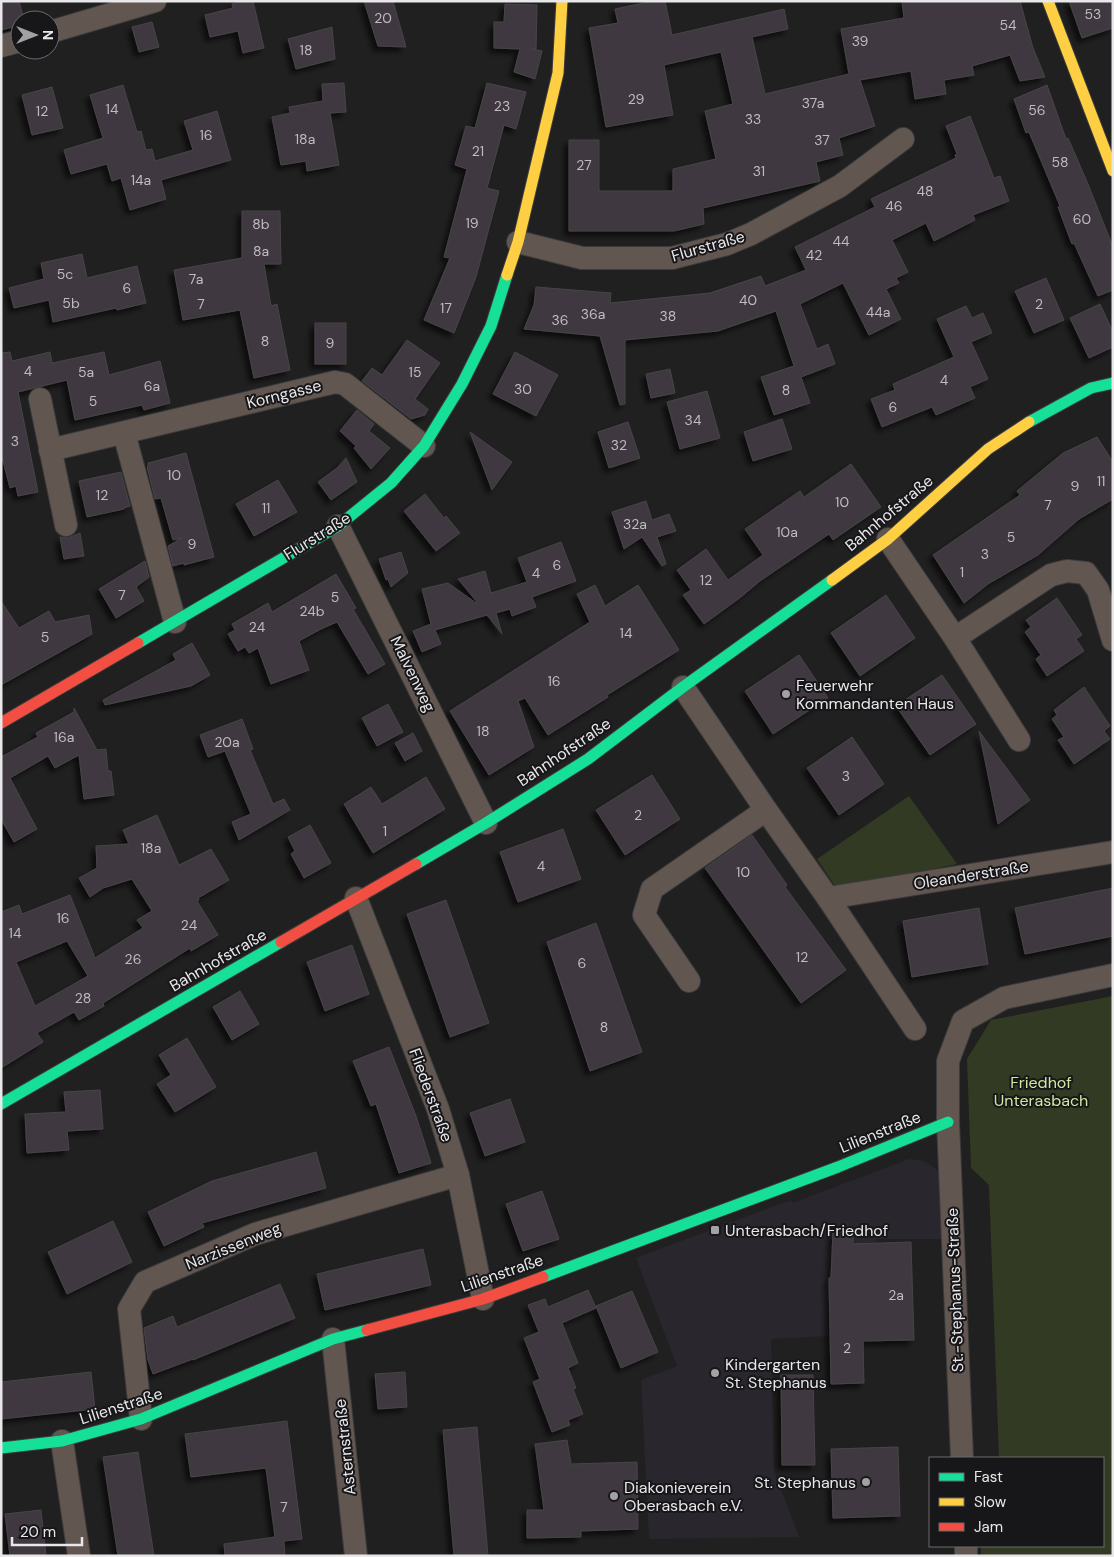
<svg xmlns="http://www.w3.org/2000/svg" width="1114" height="1557" viewBox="0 0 1114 1557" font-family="'DM Sans',sans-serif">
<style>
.built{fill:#29262d}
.green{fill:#323a23}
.building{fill:#40393f;stroke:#464545;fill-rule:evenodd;filter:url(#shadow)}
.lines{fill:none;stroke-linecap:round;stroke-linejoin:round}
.street-casing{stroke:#3c3c3d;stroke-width:24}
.fast-casing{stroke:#3c3c3d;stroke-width:13}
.slow-casing{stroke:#3c3c3d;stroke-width:13}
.jam-casing{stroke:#3c3c3d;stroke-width:13}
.street{stroke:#625651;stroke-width:22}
.fast{stroke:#16e098;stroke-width:11}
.slow{stroke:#ffcf43;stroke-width:11}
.jam{stroke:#f24e42;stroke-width:11}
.poi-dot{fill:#a2a1a3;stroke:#171619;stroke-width:2}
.labels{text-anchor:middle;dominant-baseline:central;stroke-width:4;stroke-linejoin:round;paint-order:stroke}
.number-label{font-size:14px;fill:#bebcbe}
.street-label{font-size:16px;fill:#e8e7e9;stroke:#171619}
.poi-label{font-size:16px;fill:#e8e7e9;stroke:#171619;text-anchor:start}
.park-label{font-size:16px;fill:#d0e89e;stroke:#171619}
</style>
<defs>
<filter id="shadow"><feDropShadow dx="-4.5" dy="4.5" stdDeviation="2.5" flood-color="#0009"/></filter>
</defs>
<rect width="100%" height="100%" fill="#202021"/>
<!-- built -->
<polygon class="built" points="909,1159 924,1161 939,1171 943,1239 876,1239 875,1276 829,1278 828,1336 771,1339 774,1471 799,1537 649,1539 641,1380 677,1366 636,1258 791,1200 792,1203"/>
<!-- green -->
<g class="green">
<polygon points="909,796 957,864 837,889 817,859"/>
<polygon points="1113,996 1113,1556 981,1556 981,1546 1103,1546 1103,1458 999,1458 989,1185 971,1168 967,1059 991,1020"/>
</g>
<!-- building -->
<g class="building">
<polygon points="1,1 19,1 24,20 20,20 20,25 1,30"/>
<polygon points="246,1 253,1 264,48 243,53 238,31 210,37 205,15 233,8 232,4"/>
<polygon points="364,1 393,1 406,47 378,46"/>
<polygon points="653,1 665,1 672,35 784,9 788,29 752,37 765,94 849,74 841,29 904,18 902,1 1020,1 1033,48 1045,77 1020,81 1010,55 972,66 974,75 944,80 946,94 915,99 911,71 860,80 875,126 839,138 843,155 816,162 820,181 703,208 704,224 674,231 569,231 569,140 599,140 599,191 673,191 673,169 716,159 705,111 733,104 721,52 664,65 673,115 606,127 589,28 618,23 615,9"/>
<polygon points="1069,1 1113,1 1113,28 1082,38"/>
<polygon points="505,4 537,5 536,49 532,49 542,51 535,79 514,72 520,49 494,48 494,22 504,22"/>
<polygon points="152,22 159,47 139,52 132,27"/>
<polygon points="332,27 335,59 296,69 288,39"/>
<polygon points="344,83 346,112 330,113 339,165 307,171 306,161 281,165 272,117 290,113 289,107 323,101 322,84"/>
<polygon points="487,83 526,92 516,129 504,125 487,188 499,191 476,277 454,333 424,320 450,258 444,257 467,169 455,165 466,126 475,128"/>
<polygon points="123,85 137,132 141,131 146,150 152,149 155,161 193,150 184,121 217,111 231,160 161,180 166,199 130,210 121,178 112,181 107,164 71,174 64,150 103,138 90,95"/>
<polygon points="1047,85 1066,139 1068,138 1088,184 1113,247 1113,290 1098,296 1074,243 1072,244 1058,207 1060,206 1029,132 1026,133 1014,99"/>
<polygon points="52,87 63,128 32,135 22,95"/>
<polygon points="970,116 994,178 1000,176 1009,201 973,215 975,220 934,241 926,223 892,240 908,272 896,278 899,283 886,289 901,319 869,335 843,283 800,304 817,349 828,344 835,364 801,377 810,403 774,415 761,377 794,366 776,311 718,331 625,340 625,404 620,405 600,336 524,329 534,305 536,287 611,293 610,303 710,293 761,276 765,286 806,270 795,247 875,207 871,199 956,158 955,155 957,154 946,126"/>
<polygon points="242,211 280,211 281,264 264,264 271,306 277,304 290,370 254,378 240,310 183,320 174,270 242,258"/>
<polygon points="82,254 87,278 137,266 146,303 117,310 116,308 53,322 49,300 14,308 9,288 44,279 41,263"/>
<polygon points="1046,278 1064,320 1034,333 1015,291"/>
<polygon points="1100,304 1113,332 1113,347 1089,358 1070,318"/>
<polygon points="966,306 972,318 983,313 992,333 971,342 988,379 970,387 975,398 936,415 932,407 882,427 871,399 895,390 893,384 954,357 937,319"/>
<rect x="315" y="323" width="31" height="41"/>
<polygon points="407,340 440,363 415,399 428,409 425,415 411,419 362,381 372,368 382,375"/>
<polygon points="10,352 12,361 50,352 52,363 104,352 109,375 160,361 170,403 144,410 142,405 75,420 67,380 18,392 38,492 18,496 16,486 10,488 1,453 1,353"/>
<polygon points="515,352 558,375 536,416 493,394"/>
<polygon points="670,369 675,393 651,398 646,374"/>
<polygon points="707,391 720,438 680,449 667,402"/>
<polygon points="357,410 374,424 369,431 390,448 371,469 354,448 356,446 340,431"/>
<polygon points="782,419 792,449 753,461 744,432"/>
<polygon points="628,422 640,458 609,468 598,432"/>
<polygon points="470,432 512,462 492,490"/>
<polygon points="1097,437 1113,462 1113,499 1079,519 1038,555 988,584 964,603 933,555 1020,495 1017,491 1063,453"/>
<polygon points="186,453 214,557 184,565 184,563 173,566 168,546 182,538 173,540 161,498 155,499 147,467 148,466 148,463"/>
<polygon points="346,458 357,482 331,500 318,482 337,468"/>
<polygon points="851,464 881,507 833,540 829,534 760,581 741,597 704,624 683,595 691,590 677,570 706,549 728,580 763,555 745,529 800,491 804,497"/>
<polygon points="121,472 130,506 124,508 124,509 87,517 79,481"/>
<polygon points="278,480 297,512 254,536 236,504"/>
<polygon points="425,494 444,518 446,516 460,533 436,551 404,511"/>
<polygon points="646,501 652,520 669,514 676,531 657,537 666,564 662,566 642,537 624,549 612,512"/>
<polygon points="80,533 84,556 64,559 60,537 68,538"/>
<polygon points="561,542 576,581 532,597 536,607 512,616 510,609 496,613 502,634 487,615 435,630 441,644 422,652 413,631 431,624 422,589 448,583 476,603 477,602 458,579 485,571 491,593 527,582 518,558"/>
<polygon points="401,552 408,573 391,587 388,579 386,580 379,559"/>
<polygon points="145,561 149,577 136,587 144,601 116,618 99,589"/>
<polygon points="336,574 356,608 353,609 385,664 368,674 337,622 321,629 299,641 309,670 271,684 258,648 249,653 245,647 238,651 228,634 235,630 232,624 268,603 272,612"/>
<polygon points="595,585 605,606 638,585 679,650 607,695 608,697 548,735 525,698 518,701 534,747 489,775 450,711 590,622 577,594"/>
<polygon points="886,595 915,638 860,676 831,633"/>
<polygon points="1057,598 1082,635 1076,639 1084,651 1047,676 1036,659 1041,655 1025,632 1031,627 1026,620"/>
<polygon points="1,601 19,628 49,611 55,622 89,615 92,634 1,685"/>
<polygon points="192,643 210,675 191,686 105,705 103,700 176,660 173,654"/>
<polygon points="799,655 828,698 773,734 745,691"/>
<polygon points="942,675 976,724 930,755 896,706"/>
<polygon points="1084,687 1110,726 1104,731 1110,739 1074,764 1058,740 1064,737 1052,719 1057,715 1054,710"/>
<polygon points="388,704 403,732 377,746 362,718"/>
<polygon points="74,708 97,750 106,749 108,771 111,771 114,795 84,799 79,755 55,768 48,756 10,778 37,829 14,842 1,819 1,757 38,737 36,733 74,712"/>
<polygon points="242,719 253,749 250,750 273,804 284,799 290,810 239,840 232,822 251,814 225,751 208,757 200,735"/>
<polygon points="979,731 1030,800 998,824"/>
<polygon points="413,733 422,751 405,761 395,743"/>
<polygon points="852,737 884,784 839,815 807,768"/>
<polygon points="652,775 680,819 625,855 596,810"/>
<polygon points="426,777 445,809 373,853 344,804 371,787 382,804"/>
<path d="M157 815 179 865 211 849 229 880 198 898 199 900 197 901 218 935 191 951 190 948 103 1003 104 1006 79 1020 74 1012 37 1033 43 1042 1 1068V912L19 905 22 914 70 895 95 958 143 928 137 920 152 911 132 879 103 888 90 897 79 878 97 868 96 846 129 844 123 830ZM67 941 88 976 35 1006 16 962Z"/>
<polygon points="310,825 331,863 304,878 291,854 295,851 288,837"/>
<polygon points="563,829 581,879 518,902 500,852"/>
<polygon points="752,835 787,885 785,887 846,970 801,1003 705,868"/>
<polygon points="1113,888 1113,936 1025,954 1015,908"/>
<polygon points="446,900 489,1023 450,1037 407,914"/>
<polygon points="979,908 988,964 912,977 903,921"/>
<polygon points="596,923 642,1052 590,1071 547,942"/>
<polygon points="352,945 369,994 325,1011 307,962"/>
<polygon points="240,991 259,1024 232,1040 213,1007"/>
<polygon points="187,1038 216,1087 175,1112 157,1084 171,1075 159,1055"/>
<polygon points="389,1047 416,1116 431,1163 399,1173 376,1104 371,1106 353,1061"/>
<polygon points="100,1090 103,1129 67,1131 69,1150 27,1153 25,1114 66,1112 64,1092"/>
<polygon points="510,1099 525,1142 485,1156 470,1113"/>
<polygon points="316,1152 326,1188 202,1223 204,1227 164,1246 148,1212 212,1181"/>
<polygon points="542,1191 559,1239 523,1251 506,1204"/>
<polygon points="113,1221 132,1262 67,1294 48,1252"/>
<polygon points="833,1232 853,1233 853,1244 911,1242 914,1340 863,1341 864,1383 831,1384 829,1278 831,1278"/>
<polygon points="423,1249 431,1285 325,1310 317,1274"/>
<polygon points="280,1284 295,1318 193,1360 193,1359 153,1374 148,1360 144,1328 173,1316 177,1327"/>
<polygon points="588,1290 596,1308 562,1323 578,1363 568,1368 576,1388 573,1389 583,1414 568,1420 570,1425 552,1432 533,1382 540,1379 524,1338 539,1332 528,1305 545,1299 548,1307"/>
<polygon points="632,1291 658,1352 621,1368 596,1306"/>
<polygon points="91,1372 95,1409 1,1419 1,1382"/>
<polygon points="405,1372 407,1407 378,1409 375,1374"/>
<polygon points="781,1375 813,1375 815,1465 782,1465"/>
<polygon points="287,1421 302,1539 284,1541 285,1556 225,1556 224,1544 275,1537 266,1468 191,1477 185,1434"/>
<polygon points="477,1427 488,1556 454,1556 443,1430"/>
<polygon points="567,1440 571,1464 637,1462 638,1529 581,1531 581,1537 527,1538 527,1510 544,1510 535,1444"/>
<polygon points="898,1447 900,1516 833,1518 831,1449"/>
<polygon points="138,1452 154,1556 118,1556 103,1457"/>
<polygon points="41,1510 46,1556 10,1556 5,1514"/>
</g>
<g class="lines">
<defs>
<g id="street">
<polyline points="50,32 155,1"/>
<polyline points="1,46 20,41"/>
<polyline points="518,242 582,258 672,258 727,244 751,234 840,186 903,139"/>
<polyline points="40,399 66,525"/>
<polyline points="124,433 175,622"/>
<polyline points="50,450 335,382 345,384 424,446"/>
<polyline points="338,526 486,823"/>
<polyline points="888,539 955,638 1051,575 1067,571 1086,573 1098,590 1113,640"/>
<polyline points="955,638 1019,740"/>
<polyline points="683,687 766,810 828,898 915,1029"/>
<polyline points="356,898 438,1109 458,1175 483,1299"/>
<polyline points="828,898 1113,852"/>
<polyline points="689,981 644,915 652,889 766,810"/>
<polyline points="333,1339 356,1556"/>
<polyline points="141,1419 129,1309 145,1282 255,1234 458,1175"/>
<polyline points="62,1441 79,1556"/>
<polyline points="962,1458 948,1122 948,1061 963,1021 1004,998 1113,975"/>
<polyline points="966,1546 966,1556"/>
</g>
<g id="fast">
<polyline points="1029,422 1091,388 1113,383"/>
<polyline points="138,643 338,526 391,483 424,446 462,384 491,326 507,275"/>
<polyline points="416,864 486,823 588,759 683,687 832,580"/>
<polyline points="1,1104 281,942"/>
<polyline points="543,1277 838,1167 948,1122"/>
<polyline points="1,1448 62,1441 141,1419 333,1339 367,1330"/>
</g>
<g id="slow">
<polyline points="1048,1 1113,171"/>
<polyline points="507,275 518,242 558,73 562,1"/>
<polyline points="832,580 888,539 988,449 1029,422"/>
</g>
<g id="jam">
<polyline points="1,723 138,643"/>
<polyline points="281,942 416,864"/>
<polyline points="367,1330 483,1299 543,1277"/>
</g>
</defs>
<!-- street casing -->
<use href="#street" class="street-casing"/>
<!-- fast casing -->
<use href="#fast" class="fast-casing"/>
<!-- slow casing -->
<use href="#slow" class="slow-casing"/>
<!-- jam casing -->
<use href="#jam" class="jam-casing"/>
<!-- street -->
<use href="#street" class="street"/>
<!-- fast -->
<use href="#fast" class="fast"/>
<!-- slow -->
<use href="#slow" class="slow"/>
<!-- jam -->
<use href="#jam" class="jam"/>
</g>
<!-- markers -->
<g class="poi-dot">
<circle cx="786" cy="694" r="5"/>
<rect x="710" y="1225" width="10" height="10" rx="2.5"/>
<circle cx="715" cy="1373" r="5"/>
<circle cx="866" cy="1482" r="5"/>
<circle cx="614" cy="1496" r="5"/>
</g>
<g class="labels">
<!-- number labels -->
<g class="number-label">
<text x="1093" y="14">53</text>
<text x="383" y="18">20</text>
<text x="1008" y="25">54</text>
<text x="860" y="41">39</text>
<text x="306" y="50">18</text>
<text x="636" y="99">29</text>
<text x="813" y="103">37a</text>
<text x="502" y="106">23</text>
<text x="112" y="109">14</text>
<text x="1037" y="110">56</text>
<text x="42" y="111">12</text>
<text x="753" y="119">33</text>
<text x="206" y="135">16</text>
<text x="305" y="139">18a</text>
<text x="822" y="140">37</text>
<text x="478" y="151">21</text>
<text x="1060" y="162">58</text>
<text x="584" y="165">27</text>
<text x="759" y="171">31</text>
<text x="141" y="180">14a</text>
<text x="925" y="191">48</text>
<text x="894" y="206">46</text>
<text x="1082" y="219">60</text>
<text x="472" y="223">19</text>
<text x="261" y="224">8b</text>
<text x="841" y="241">44</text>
<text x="261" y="251">8a</text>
<text x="814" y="255">42</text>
<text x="65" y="274">5c</text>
<text x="196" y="279">7a</text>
<text x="127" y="288">6</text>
<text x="748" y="300">40</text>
<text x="71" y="303">5b</text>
<text x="201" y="304">7</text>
<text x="1039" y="304">2</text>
<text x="446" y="308">17</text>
<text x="878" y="312">44a</text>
<text x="593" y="314">36a</text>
<text x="668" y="316">38</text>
<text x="560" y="320">36</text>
<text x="265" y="341">8</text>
<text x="330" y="343">9</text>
<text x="28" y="371">4</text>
<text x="86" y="372">5a</text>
<text x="415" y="372">15</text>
<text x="944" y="380">4</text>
<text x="152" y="386">6a</text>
<text x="523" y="389">30</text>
<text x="786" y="390">8</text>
<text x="93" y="401">5</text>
<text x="893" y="407">6</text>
<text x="693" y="420">34</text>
<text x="15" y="441">3</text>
<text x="619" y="445">32</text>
<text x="174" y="475">10</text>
<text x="1101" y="481">11</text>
<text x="1075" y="486">9</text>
<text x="102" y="495">12</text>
<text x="842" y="502">10</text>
<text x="1048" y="505">7</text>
<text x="266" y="508">11</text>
<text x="635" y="524">32a</text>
<text x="787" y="532">10a</text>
<text x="1011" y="537">5</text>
<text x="192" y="544">9</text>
<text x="985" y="554">3</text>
<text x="557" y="565">6</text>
<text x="962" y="572">1</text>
<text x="536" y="573">4</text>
<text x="706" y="580">12</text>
<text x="122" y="595">7</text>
<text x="335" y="597">5</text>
<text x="312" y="611">24b</text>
<text x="257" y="627">24</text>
<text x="626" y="633">14</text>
<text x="45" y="637">5</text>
<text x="554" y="681">16</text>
<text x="483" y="731">18</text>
<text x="64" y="737">16a</text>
<text x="227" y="742">20a</text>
<text x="846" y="776">3</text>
<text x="638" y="815">2</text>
<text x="385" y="831">1</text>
<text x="151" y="848">18a</text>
<text x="541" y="866">4</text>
<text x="743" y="872">10</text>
<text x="63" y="918">16</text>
<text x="189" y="925">24</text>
<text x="15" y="933">14</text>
<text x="802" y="957">12</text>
<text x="133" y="959">26</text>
<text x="582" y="963">6</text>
<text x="83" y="998">28</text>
<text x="604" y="1027">8</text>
<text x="896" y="1295">2a</text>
<text x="847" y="1348">2</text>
<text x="284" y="1507">7</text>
</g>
<!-- street labels -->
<g class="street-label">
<text transform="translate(708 246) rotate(-16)">Flurstraße</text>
<text transform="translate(284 394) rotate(-14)">Korngasse</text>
<text transform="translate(889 513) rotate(-40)">Bahnhofstraße</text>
<text transform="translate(317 536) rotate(-32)">Flurstraße</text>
<text transform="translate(413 674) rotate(64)">Malvenweg</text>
<text transform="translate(564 752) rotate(-34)">Bahnhofstraße</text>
<text transform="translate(971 875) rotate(-9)">Oleanderstraße</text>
<text transform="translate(218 960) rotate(-30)">Bahnhofstraße</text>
<text transform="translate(431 1095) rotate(70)">Fliederstraße</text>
<text transform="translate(880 1132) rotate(-22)">Lilienstraße</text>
<text transform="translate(233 1246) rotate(-22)">Narzissenweg</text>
<text transform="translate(502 1273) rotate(-19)">Lilienstraße</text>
<text transform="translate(955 1290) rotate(-92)">St.-Stephanus-Straße</text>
<text transform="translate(121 1406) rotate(-18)">Lilienstraße</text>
<text transform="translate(345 1447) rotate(-96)">Asternstraße</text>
</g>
<!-- poi labels -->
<g class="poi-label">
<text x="796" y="685">Feuerwehr<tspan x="796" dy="18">Kommandanten Haus</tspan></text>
<text x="725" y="1230">Unterasbach/Friedhof</text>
<text x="725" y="1364">Kindergarten<tspan x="725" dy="18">St. Stephanus</tspan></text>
<text x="856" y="1482" text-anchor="end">St. Stephanus</text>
<text x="624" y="1487">Diakonieverein<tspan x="624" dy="18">Oberasbach e.V.</tspan></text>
</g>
<!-- park labels -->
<g class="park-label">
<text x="1041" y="1082">Friedhof<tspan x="1041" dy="18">Unterasbach</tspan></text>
</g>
</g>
<!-- border -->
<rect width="1114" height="1557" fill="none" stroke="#e8e7e9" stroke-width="5"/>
<!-- legend -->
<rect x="929" y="1457" width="175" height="90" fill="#171619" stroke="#6b6a6c"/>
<rect x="939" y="1473" width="25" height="8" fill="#16e098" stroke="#6b6a6c"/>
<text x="974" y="1482" font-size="15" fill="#e8e7e9">Fast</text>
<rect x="939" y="1498" width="25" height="8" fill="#ffcf43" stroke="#6b6a6c"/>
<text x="974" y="1507" font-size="15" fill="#e8e7e9">Slow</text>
<rect x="939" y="1523" width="25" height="8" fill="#f24e42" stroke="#6b6a6c"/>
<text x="974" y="1532" font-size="15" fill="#e8e7e9">Jam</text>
<!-- north arrow -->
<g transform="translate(35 35) rotate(90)"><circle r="24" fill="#171619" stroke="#6b6a6c"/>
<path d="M0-4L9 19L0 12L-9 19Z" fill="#a2a1a3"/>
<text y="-8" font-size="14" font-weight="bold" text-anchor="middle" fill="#e8e7e9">N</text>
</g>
<!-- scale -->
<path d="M12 1537v8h70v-8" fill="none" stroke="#e8e7e9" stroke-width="2.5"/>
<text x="20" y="1537" font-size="15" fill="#e8e7e9" stroke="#171619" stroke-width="4" paint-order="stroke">20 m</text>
</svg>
